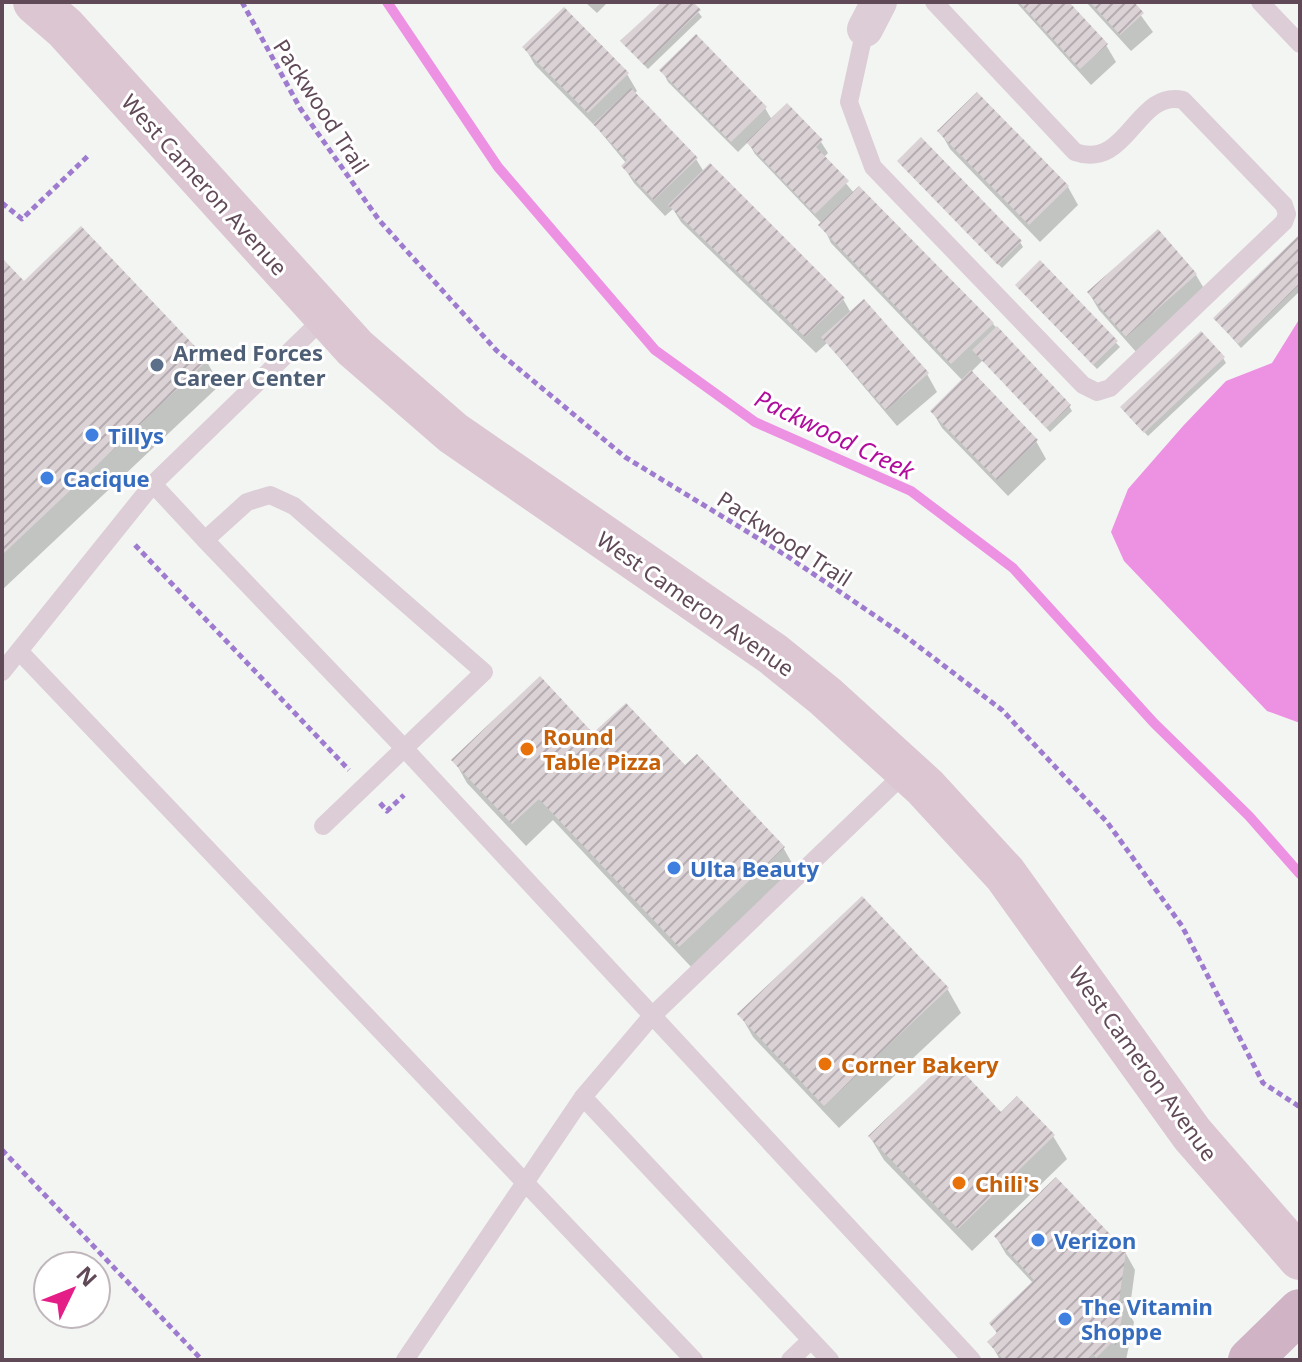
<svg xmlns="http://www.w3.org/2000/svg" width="1302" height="1362" viewBox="0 0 1302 1362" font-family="'Noto Sans',sans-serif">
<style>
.water{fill:#ed91e2}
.shadow{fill:#0003}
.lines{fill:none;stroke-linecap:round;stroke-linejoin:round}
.stream{stroke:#ed91e2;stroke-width:10}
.building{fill:url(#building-hatch)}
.path{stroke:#9e7bcf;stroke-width:5;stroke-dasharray:6 4;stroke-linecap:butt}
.lane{stroke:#dccdd6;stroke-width:18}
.street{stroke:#dccdd6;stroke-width:36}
.secondary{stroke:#dbc6d2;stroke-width:44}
.primary{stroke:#d0b3c5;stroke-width:44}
.service-dot{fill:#5c6f8a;stroke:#fff;stroke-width:3}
.shop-dot{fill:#3f7fe0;stroke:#fff;stroke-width:3}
.food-dot{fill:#e8710a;stroke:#fff;stroke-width:3}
.labels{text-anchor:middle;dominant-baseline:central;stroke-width:6;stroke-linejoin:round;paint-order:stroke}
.street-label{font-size:22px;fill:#614a58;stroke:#fff}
.service-label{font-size:22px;font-weight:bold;fill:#4e5e75;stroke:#fff;text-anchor:start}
.shop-label{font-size:22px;font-weight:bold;fill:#366cbe;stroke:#fff;text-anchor:start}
.food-label{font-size:22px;font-weight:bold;fill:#c56008;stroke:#fff;text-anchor:start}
.water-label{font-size:24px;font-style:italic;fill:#b00d9d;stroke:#fff}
</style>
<defs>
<pattern id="building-hatch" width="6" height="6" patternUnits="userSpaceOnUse" patternTransform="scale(2)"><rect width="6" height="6" fill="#dad2d5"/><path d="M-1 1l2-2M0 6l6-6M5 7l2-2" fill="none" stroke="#b4acb0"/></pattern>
</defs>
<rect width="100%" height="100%" fill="#f3f5f3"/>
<!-- water -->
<polygon class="water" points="1300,318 1300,723 1267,711 1124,561 1111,532 1128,489 1183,426 1226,381 1272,363"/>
<!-- shadow -->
<g class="shadow">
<polygon points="585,2 608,2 597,13"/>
<polygon points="665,2 690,2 702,17 648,69 626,46"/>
<polygon points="1016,2 1067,2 1106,45 1116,62 1091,85"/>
<polygon points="1086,2 1131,2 1153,32 1131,51"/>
<polygon points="525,48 627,74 637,91 634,94 696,159 704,172 843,299 851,313 927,374 937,392 897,426 827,343 816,353 681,222 673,209 665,216 634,183 623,166 626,163 598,129 535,65"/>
<polygon points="662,70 765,108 772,120 821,142 828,153 824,157 854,193 993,324 1069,406 1072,411 1050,432 983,360 970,373 1036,441 1046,459 1008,496 942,428 932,411 963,381 831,243 822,224 755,154 748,142 738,152 668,82"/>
<polygon points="940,131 1068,187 1078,205 1040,242 950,149"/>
<polygon points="903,166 1020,242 1023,247 1002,268"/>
<polygon points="81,229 207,362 220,385 2,590 2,263 23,284"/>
<polygon points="1300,237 1300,291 1241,348 1215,318"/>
<polygon points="1040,263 1120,347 1097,369 1017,285"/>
<polygon points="1196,275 1206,292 1137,353 1099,310 1089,293"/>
<polygon points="1223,358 1226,363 1148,436 1126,412"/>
<polygon points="593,736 685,768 697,756 784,849 797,872 693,969 553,820 526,846 467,783 454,760"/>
<polygon points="862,899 948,990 961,1013 839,1128 753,1037 740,1014"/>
<polygon points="1001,1114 1053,1136 1067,1159 972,1251 884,1160 870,1137"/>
<polygon points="996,1237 1125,1252 1135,1270 1129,1314 1134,1322 1126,1360 1000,1360 990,1342 1033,1283 1006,1254"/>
</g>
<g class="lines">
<!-- stream -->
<polyline class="stream" points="387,2 498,167 655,350 755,422 911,491 1013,568 1154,723 1249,816 1300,874"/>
</g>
<!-- building -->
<g class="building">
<polygon points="662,2 693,2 701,10 644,65 620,41"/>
<polygon points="1019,2 1069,2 1108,44 1080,69"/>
<polygon points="1090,2 1134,2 1144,13 1120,35"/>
<polygon points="564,7 629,73 588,113 522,47"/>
<polygon points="696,34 767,107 731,142 659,70"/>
<polygon points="631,88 698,158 654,200 621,166 627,160 593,124"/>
<polygon points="977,92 1069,186 1029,225 937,131"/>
<polygon points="787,103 823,140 816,147 849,181 815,214 746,142"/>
<polygon points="921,137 1022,241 998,265 897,161"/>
<polygon points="710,163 845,298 805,337 668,205"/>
<polygon points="859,186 994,323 951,364 818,225"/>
<polygon points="81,226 208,360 2,555 2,258 24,281"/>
<polygon points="1158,229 1197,274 1126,337 1087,292"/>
<polygon points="1300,234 1300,284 1238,344 1213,318"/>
<polygon points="1040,260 1118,341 1093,365 1015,285"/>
<polygon points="864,299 929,373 886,410 821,337"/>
<polygon points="997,326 1071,405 1046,428 972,350"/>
<polygon points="1201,331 1225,357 1144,433 1120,407"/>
<polygon points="971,370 1038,440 997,480 930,411"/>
<polygon points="540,676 593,733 626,703 685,765 697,754 785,847 679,947 539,799 512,824 451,760"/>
<polygon points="862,896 949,988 824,1106 737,1014"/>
<polygon points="950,1058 1001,1112 1017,1096 1055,1135 958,1229 868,1136"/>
<polygon points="1056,1177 1126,1251 1119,1301 1125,1303 1116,1345 1111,1343 1096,1358 1093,1354 1087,1360 1004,1360 987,1342 997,1333 989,1323 1034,1280 994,1236"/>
</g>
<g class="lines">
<!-- path -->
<g class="path">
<polyline points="242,2 300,108 379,220 496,350 625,457 787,556 905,636 1002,710 1107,822 1182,926 1263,1083 1300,1107"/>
<polyline points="2,203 22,219 90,154"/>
<polyline points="135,545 349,770"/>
<polyline points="380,803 387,811 404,795"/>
<polyline points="2,1150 202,1360"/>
</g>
<!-- lane -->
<g class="lane">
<polyline points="1260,2 1300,44"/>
<path d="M865 29 849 102 873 167 1083 385 1097 392 1110 388 1284 222 1287 214 1284 205 1183 100C1136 89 1128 171 1075 152L934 2"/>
<polyline points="153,484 205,540 247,502 270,495 294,506 484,672 323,826"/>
<polyline points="205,540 404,748 972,1360"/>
<polyline points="19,651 694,1360"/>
<polyline points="2,672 153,484 326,316"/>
<polyline points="583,1097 830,1360"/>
<polyline points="405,1360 583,1097 651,1017 908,770"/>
<polyline points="790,1360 811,1340"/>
</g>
<!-- street -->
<polyline class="street" points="865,29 879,2"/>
<!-- secondary -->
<polyline class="secondary" points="35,2 65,28 355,348 453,433 773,654 825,696 925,787 1005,874 1192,1134 1300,1258"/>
<!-- primary -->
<polyline class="primary" points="1250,1360 1300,1311"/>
</g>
<!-- markers -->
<circle class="service-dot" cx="157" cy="365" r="8"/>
<g class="shop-dot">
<circle cx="92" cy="435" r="8"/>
<circle cx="47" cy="478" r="8"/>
<circle cx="674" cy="868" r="8"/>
<circle cx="1038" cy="1240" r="8"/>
<circle cx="1065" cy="1319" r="8"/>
</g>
<g class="food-dot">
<circle cx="527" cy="749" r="8"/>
<circle cx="825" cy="1064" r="8"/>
<circle cx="959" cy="1183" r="8"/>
</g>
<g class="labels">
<!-- street labels -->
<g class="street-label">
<text transform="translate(322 106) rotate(57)">Packwood Trail</text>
<text transform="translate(205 184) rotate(48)">West Cameron Avenue</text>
<text transform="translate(785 538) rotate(33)">Packwood Trail</text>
<text transform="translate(696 603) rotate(35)">West Cameron Avenue</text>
<text transform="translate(1144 1063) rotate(54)">West Cameron Avenue</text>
</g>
<!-- service labels -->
<g class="service-label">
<text x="173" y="352">Armed Forces<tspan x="173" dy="25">Career Center</tspan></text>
</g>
<!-- shop labels -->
<g class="shop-label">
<text x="108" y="435">Tillys</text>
<text x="63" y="478">Cacique</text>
<text x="690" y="868">Ulta Beauty</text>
<text x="1054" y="1240">Verizon</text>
<text x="1081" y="1306">The Vitamin<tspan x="1081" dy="25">Shoppe</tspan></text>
</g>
<!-- food labels -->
<g class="food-label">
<text x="543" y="736">Round<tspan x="543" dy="25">Table Pizza</tspan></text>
<text x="841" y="1064">Corner Bakery</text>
<text x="975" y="1183">Chili's</text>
</g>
<!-- water labels -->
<g class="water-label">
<text transform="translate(835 434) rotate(26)">Packwood Creek</text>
</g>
</g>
<!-- border -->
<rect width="1302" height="1362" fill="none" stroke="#614a58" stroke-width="8"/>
<!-- north arrow -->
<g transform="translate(72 1290) rotate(47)"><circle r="38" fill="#ffffff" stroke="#c0b7bc" stroke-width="2"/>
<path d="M0-6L14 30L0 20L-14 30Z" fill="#e51d86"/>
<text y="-12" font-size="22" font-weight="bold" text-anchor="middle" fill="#614a58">N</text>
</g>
</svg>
